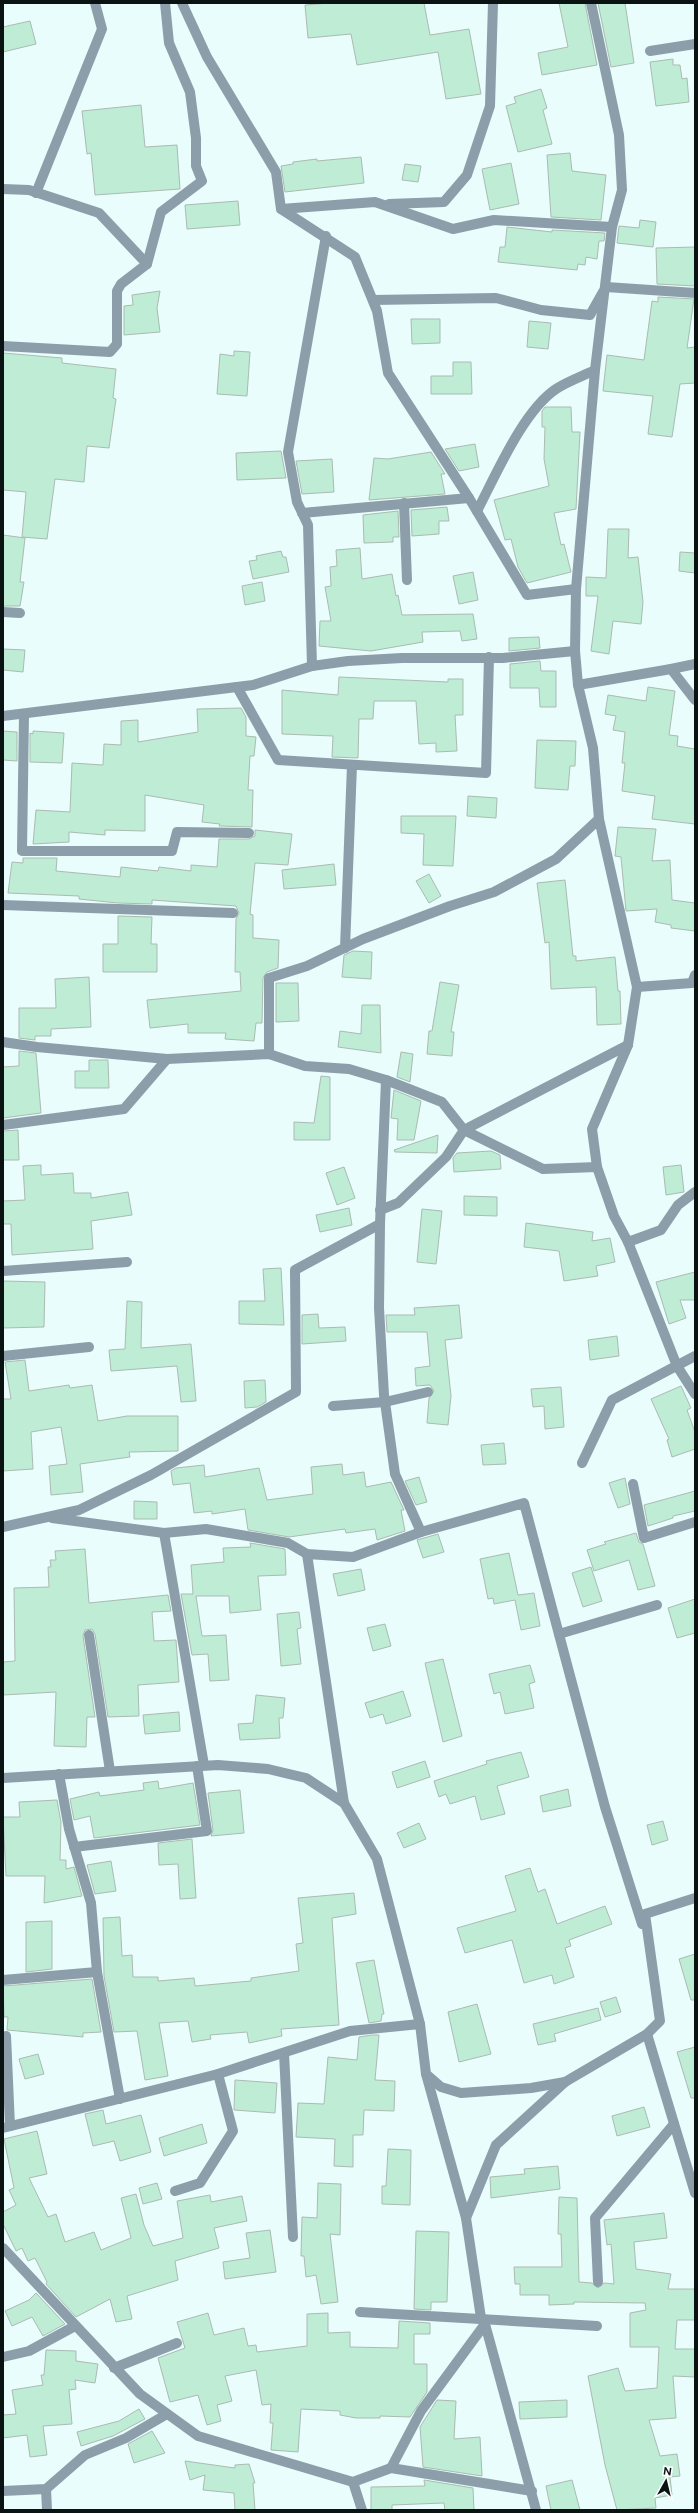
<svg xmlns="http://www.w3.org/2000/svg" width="698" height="2513" viewBox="0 0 698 2513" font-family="Figtree,sans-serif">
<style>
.building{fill:#beecd5;stroke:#abbbb2}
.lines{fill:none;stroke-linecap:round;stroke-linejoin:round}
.minor{stroke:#8c9ea9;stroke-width:10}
</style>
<rect width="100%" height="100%" fill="#e9fdfd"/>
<!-- building -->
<g class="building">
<polygon points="329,3 424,3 430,35 469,29 481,94 446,99 438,52 357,65 351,34 308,38 305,5"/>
<polygon points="559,3 585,3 597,65 542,75 538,53 568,47"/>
<polygon points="598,3 625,3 634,63 611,67"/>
<polygon points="30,21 36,44 3,52 3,27"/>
<polygon points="673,59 673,65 680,65 682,79 687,78 689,102 656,106 650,62"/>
<polygon points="541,89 547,108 543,110 552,144 518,152 506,106 516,103 514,97"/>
<polygon points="141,105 145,147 177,145 180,189 95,195 91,153 87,154 82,111"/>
<polygon points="570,153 572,171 606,175 601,220 551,217 547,155"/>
<polygon points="361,157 364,183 285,192 281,166 293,164 293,162 317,159 317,161"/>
<polygon points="511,163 519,204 490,210 482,169"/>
<polygon points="405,164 421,166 418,182 402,180"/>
<polygon points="238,201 240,225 187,229 185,205"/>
<polygon points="640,220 656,222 653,247 617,243 619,226 639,228"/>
<polygon points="507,227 552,232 552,230 605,233 604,241 599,241 597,259 586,257 585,265 578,264 577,270 498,262 500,247 505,247"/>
<polygon points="695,247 695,286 657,284 656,248"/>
<polygon points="160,291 157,308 160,332 124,335 124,306 133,305 132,295"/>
<polygon points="658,297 694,299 687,348 695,347 695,383 680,384 672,437 648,434 653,396 603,391 607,355 644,360 652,301 658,302"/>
<polygon points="411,319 440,319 440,343 412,344"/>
<polygon points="529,321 551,323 548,349 527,347"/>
<polygon points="234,351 250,352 247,396 217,394 220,354 234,356"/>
<polygon points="3,353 62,358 62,363 116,369 113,398 116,399 109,448 87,446 84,482 55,479 47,539 22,537 26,492 3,490"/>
<polygon points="453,362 471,362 472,394 431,394 431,376 453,376"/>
<polygon points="545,407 571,407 572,432 580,432 576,509 554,513 561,545 564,544 571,572 527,583 518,567 511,539 505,540 494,500 549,486 544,459 545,427 542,427 542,411"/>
<polygon points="475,444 479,467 459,471 445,449"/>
<polygon points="281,451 286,478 237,480 236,453"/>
<polygon points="431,452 445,474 441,474 445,494 369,500 374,458 388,459"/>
<polygon points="332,459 334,492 302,494 296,461"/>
<polygon points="447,507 449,521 439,521 439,534 412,536 411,510"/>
<polygon points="398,511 399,537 393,537 393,542 364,543 363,515"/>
<polygon points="608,529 629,529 628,558 638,557 643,602 641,624 613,621 609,654 591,651 598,596 586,596 586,577 606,578"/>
<polygon points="3,535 25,538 20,582 24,582 20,606 3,606"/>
<polygon points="360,548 362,579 392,574 396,596 398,595 402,615 473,614 477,639 462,641 460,631 422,632 423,642 371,651 319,646 320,621 331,621 325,587 331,586 330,567 337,566 336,550"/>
<polygon points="281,551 283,557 286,557 289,572 253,579 249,561 257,560 256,556"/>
<polygon points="680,552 695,553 695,573 679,571"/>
<polygon points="473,572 478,600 459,604 453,576"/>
<polygon points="262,582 265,601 245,605 242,586"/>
<polygon points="539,637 540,648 509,651 509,638"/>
<polygon points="3,649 25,650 23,672 3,670"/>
<polygon points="540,661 541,671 556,671 556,707 540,707 539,688 510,688 510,664"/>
<polygon points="339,677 448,682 448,679 463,679 463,715 455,715 457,751 436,752 436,743 419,744 416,701 374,701 373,719 359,719 358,758 332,757 333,736 282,734 282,690 338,695"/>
<polygon points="648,687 675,691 669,735 678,736 677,746 695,749 695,824 652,819 655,796 622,791 625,763 622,763 625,732 613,730 616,716 605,714 608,695 646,701"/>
<polygon points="241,708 246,717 246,736 256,737 254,756 250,756 248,790 253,790 252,827 219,826 220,824 202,822 204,805 145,795 145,831 105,830 105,835 69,832 69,842 33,844 36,810 70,812 72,763 103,765 104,744 121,745 121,721 138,720 138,742 198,732 197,709"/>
<polygon points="3,731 17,732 17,761 3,760"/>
<polygon points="33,731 64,733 62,763 30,762 30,733 33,734"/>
<polygon points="537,740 576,741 575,766 570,766 568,790 535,788"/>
<polygon points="468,796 497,798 496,818 467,816"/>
<polygon points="401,816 456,816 453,866 423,865 424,834 401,833"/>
<polygon points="618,827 656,829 652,861 670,860 672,900 695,903 695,931 671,928 671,925 655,922 657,909 626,911 621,857 615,856"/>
<polygon points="255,830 292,834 288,865 255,863 250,914 253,915 253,938 279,940 278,968 267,972 263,978 262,1023 256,1023 254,1041 225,1039 226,1033 188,1033 188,1024 150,1028 147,1000 241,991 240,972 235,972 236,919 239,913 236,906 152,900 152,904 118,903 79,899 79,896 8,893 12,862 23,863 23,858 57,858 56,871 120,877 121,867 158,871 159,867 191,871 191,865 217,867 219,839 249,839 255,836"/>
<polygon points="334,864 336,885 284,889 282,870"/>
<polygon points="429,874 441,896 429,903 416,881"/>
<polygon points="565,880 573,956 576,956 576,961 615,957 618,991 620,991 621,1024 597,1025 596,987 551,989 549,942 545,943 537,883"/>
<polygon points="118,916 152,917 151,944 157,944 157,972 103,972 103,944 118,944"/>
<polygon points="353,951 372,952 371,979 342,977 344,955"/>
<polygon points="89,977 91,1027 51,1029 51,1036 35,1036 35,1040 19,1038 19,1008 56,1008 55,979"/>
<polygon points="440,982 459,985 451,1032 454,1032 452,1056 427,1054 429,1031 432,1031"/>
<polygon points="276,983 298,983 299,1021 276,1022"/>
<polygon points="362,1005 380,1005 381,1053 338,1047 340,1031 361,1034"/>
<polygon points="19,1051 36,1053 41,1113 3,1118 3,1067 19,1066"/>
<polygon points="401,1052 413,1054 410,1082 397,1077"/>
<polygon points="89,1060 108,1060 109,1088 75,1088 75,1071 89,1071"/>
<polygon points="321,1076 330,1077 330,1140 294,1140 294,1122 314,1123"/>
<polygon points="394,1090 421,1101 414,1140 397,1140 398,1119 391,1118"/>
<polygon points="18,1130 19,1160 3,1160 3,1131"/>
<polygon points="438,1135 437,1153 395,1152 394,1150"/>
<polygon points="491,1151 500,1155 501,1169 454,1172 453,1158 457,1153"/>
<polygon points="41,1165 41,1175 73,1173 74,1193 91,1193 91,1198 128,1192 132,1215 91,1221 93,1249 12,1255 11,1224 3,1224 3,1201 25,1200 23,1166"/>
<polygon points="681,1165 684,1192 666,1195 663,1167"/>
<polygon points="344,1167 355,1198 337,1205 326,1173"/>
<polygon points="464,1196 497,1197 497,1216 464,1215"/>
<polygon points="349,1208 352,1225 320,1232 316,1215"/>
<polygon points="422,1209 442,1211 436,1264 417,1262"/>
<polygon points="526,1223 593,1232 592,1241 610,1238 615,1262 596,1266 598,1276 564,1281 559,1251 524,1247"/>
<polygon points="281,1268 284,1325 239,1324 239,1301 265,1301 263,1269"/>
<polygon points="695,1272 695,1300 680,1300 686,1318 669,1324 656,1282"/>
<polygon points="3,1281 45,1282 44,1327 3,1328"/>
<polygon points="127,1301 142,1302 141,1348 191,1344 196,1401 181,1402 177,1366 111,1371 109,1350 125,1349"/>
<polygon points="459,1305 462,1338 445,1340 451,1396 448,1425 427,1423 429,1398 434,1391 430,1385 416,1386 415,1368 430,1366 427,1332 387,1332 386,1315 415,1315 414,1308"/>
<polygon points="318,1314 319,1328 345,1327 346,1341 302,1344 302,1315"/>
<polygon points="617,1336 619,1356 590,1360 588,1340"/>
<polygon points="25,1360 29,1391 69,1385 70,1388 92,1385 98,1421 127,1416 178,1416 178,1451 129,1452 130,1457 80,1464 83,1492 51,1495 49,1466 67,1464 61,1427 31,1432 33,1469 3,1471 3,1399 11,1399 5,1362"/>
<polygon points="265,1380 266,1402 257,1407 245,1408 244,1381"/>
<polygon points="681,1386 691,1408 687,1410 695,1432 695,1449 672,1457 667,1440 669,1439 651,1399"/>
<polygon points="561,1387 564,1427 545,1429 544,1406 533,1407 531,1389"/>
<polygon points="504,1443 506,1464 483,1465 481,1445"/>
<polygon points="342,1464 343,1475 364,1472 366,1487 391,1482 404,1510 401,1510 405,1531 377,1540 375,1529 346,1533 345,1529 289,1537 248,1530 245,1509 212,1514 212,1511 194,1513 190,1483 173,1485 171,1471 176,1468 204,1465 205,1477 259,1468 267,1500 313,1494 311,1467"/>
<polygon points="419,1477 427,1502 416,1505 405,1481"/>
<polygon points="625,1478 630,1504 618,1508 609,1483"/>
<polygon points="695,1491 695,1511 673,1516 673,1518 648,1526 644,1505"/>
<polygon points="134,1501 157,1502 157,1519 134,1519"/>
<polygon points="636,1533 639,1542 643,1544 655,1586 638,1590 629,1560 594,1571 587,1550 606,1544 604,1542"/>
<polygon points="438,1534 444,1552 423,1558 417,1540"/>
<polygon points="250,1543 285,1549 286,1575 258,1576 261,1610 230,1613 229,1596 196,1596 202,1636 226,1635 229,1680 210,1681 208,1654 192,1655 181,1594 193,1594 191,1565 224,1562 223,1548 251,1547"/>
<polygon points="85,1549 89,1603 168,1595 171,1611 152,1612 154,1641 176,1640 179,1682 138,1685 139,1716 108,1717 95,1634 92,1629 85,1630 83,1636 95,1717 87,1717 86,1747 54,1746 56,1692 3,1695 3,1662 15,1661 14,1588 49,1587 48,1567 51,1567 50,1560 56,1560 55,1551"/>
<polygon points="509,1553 518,1595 534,1593 540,1626 521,1630 515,1600 494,1604 493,1598 488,1599 480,1559"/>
<polygon points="591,1567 602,1601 583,1607 572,1573"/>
<polygon points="361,1569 365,1590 338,1596 333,1574"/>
<polygon points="695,1599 695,1633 677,1638 668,1608"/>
<polygon points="299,1612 301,1628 297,1629 301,1664 281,1666 277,1614"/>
<polygon points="385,1624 391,1646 373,1651 367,1628"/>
<polygon points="443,1659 462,1736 443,1742 425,1663"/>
<polygon points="530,1665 535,1682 529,1684 534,1708 505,1714 500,1692 494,1694 489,1674"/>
<polygon points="403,1691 411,1716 386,1724 383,1714 370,1718 365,1703"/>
<polygon points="256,1695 285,1698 283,1718 279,1718 280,1738 240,1740 238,1724 253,1723"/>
<polygon points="179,1712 180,1731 145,1734 143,1715"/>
<polygon points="521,1752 529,1777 497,1786 505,1814 481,1820 475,1796 450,1804 446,1794 439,1797 434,1781 487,1764 486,1761"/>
<polygon points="425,1761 430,1777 397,1788 392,1772"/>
<polygon points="158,1781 159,1789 193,1783 200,1825 94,1838 90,1816 74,1820 70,1799 99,1792 100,1796 144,1790 143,1783"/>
<polygon points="568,1789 571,1806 543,1812 540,1796"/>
<polygon points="240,1790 244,1833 211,1836 213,1830 208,1793"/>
<polygon points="57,1800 61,1822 60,1860 66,1860 66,1869 74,1867 82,1896 44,1903 45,1876 6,1876 3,1817 20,1817 19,1802"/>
<polygon points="663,1821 668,1840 652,1845 647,1825"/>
<polygon points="419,1823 426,1839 404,1848 397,1833"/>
<polygon points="192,1839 196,1898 180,1899 178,1864 159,1865 158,1843"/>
<polygon points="111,1861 116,1891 95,1894 87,1865"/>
<polygon points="530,1868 538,1892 545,1889 557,1924 605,1906 612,1924 569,1940 571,1946 565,1948 574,1977 554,1984 552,1975 524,1983 512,1940 465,1953 457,1928 516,1911 505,1876"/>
<polygon points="354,1893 356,1914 332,1918 339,2025 281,2029 282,2036 249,2043 247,2032 210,2035 211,2039 192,2042 188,2021 159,2023 168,2076 145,2080 137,2031 114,2032 104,1976 103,1918 120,1917 122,1956 132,1955 133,1977 158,1977 158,1981 194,1978 195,1986 251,1981 251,1978 299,1971 296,1944 303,1943 298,1898"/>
<polygon points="52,1921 52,1969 26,1972 26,1922"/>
<polygon points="695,1954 695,2000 691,2000 679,1959"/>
<polygon points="374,1960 384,2014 382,2014 381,2021 369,2023 356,1963"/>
<polygon points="92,1979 101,2032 83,2033 83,2037 7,2030 8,2017 4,2017 3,1986"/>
<polygon points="616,1997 621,2012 605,2017 600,2002"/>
<polygon points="477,2004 491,2054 459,2062 448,2012"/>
<polygon points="598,2008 601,2020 554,2034 556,2041 538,2045 533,2024"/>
<polygon points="372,2035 379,2035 375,2080 395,2081 394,2111 364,2110 363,2135 353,2135 353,2167 334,2166 335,2139 296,2137 298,2103 324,2104 328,2057 357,2060 359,2037"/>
<polygon points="695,2047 695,2098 691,2098 677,2052"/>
<polygon points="38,2054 44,2074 25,2079 19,2059"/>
<polygon points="235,2080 277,2083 275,2113 234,2110"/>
<polygon points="644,2107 650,2127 617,2136 612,2116"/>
<polygon points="103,2110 106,2124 141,2115 151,2152 120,2161 114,2141 93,2146 85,2114"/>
<polygon points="202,2124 207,2143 164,2156 159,2138"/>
<polygon points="37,2131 47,2174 29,2178 48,2217 56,2214 65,2242 94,2232 101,2250 131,2238 121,2198 136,2194 144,2225 153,2246 183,2238 177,2201 210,2195 211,2202 242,2196 247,2221 214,2228 219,2248 175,2261 178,2280 127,2296 132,2319 116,2322 110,2299 76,2317 46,2284 47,2282 35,2258 28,2261 22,2248 16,2251 3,2224 3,2212 16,2205 9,2190 14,2188 4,2139"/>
<polygon points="388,2149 411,2150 410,2205 382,2204 382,2186 386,2186"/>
<polygon points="558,2166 560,2189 491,2198 490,2177 525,2174 524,2169"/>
<polygon points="157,2183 162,2199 143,2204 139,2188"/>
<polygon points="318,2183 341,2184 340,2235 330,2234 338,2302 321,2304 316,2275 306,2277 304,2256 301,2256 302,2217 317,2218"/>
<polygon points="559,2197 577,2198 579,2282 592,2283 598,2288 604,2283 614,2284 611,2244 607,2245 604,2220 664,2213 667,2238 634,2242 636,2269 671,2274 668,2289 695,2289 695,2320 677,2320 675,2349 695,2349 695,2377 673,2376 676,2418 649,2420 660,2456 677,2454 680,2476 670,2477 672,2495 655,2498 656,2508 617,2510 605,2465 588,2376 618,2368 625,2391 657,2388 659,2347 630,2347 630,2313 646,2310 645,2303 574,2302 574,2304 549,2305 549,2295 520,2295 520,2284 515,2284 514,2267 562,2267 561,2234 558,2234"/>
<polygon points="270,2230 276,2272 225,2279 223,2262 250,2258 246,2233"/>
<polygon points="416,2231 449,2232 447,2302 431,2302 431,2310 414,2309"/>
<polygon points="36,2293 65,2324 43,2336 32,2317 12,2326 5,2311 29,2300"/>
<polygon points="208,2313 214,2335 244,2328 248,2346 256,2345 257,2352 307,2346 307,2314 328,2313 328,2333 350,2332 350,2347 398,2348 399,2321 430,2323 430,2334 414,2334 414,2364 427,2364 427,2392 410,2417 380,2416 380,2418 356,2418 340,2415 340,2411 301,2409 298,2452 271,2450 273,2423 270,2423 271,2404 262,2405 256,2370 225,2376 232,2401 217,2405 221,2421 207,2425 198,2395 170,2402 158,2358 185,2348 177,2322"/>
<polygon points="46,2350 76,2351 76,2361 98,2364 95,2383 75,2380 76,2389 69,2390 72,2424 43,2426 47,2455 30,2457 27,2435 3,2438 3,2415 16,2414 12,2390 43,2385 41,2375 44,2375"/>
<polygon points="437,2400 456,2401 454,2439 480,2437 482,2476 423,2467 420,2427"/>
<polygon points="567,2400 567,2417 520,2419 519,2402"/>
<polygon points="139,2409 145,2419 113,2436 81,2446 77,2432 119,2421"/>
<polygon points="152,2431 165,2453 134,2463 128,2444"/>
<polygon points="185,2461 235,2468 235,2465 249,2464 255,2483 253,2483 255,2510 235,2510 234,2493 203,2490 205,2475 190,2480"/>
<polygon points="424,2480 473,2488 474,2510 445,2510 444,2503 392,2505 392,2510 371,2510 371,2487 425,2486"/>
<polygon points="572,2480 580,2510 551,2510 546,2486"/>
</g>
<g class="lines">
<!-- minor -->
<g class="minor">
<polyline points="182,3 207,57 276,172 281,209 355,257 377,311 388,373 469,498 527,595 576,589"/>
<polyline points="591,3 619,135 622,190 612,227 595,370 576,589 575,651 578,685 593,748 599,819 637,987 628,1045 592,1129 597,1167 614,1216 628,1242 677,1366 695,1394"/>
<polyline points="650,51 695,44"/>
<polyline points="3,189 29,190 99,213 147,264"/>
<polyline points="36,193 102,29 95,3"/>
<polyline points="389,204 444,202 467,175 490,106 493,3"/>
<polyline points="281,209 375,202 453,229 494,220 612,227"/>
<polyline points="606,287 695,293"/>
<polyline points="373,300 496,298 541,310 590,315 603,292"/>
<polyline points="3,346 110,352 117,344 117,291 121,284 147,264 161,212 202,181 196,166 196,138 190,92 169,43 165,3"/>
<polyline points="404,503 407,580"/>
<path d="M477 511C496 475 523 411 556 389 568 381 583 376 595 370"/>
<polyline points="302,513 469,498"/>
<polyline points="3,612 20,613"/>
<polyline points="312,666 308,525 297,502 288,452 326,236"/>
<polyline points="671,669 695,664"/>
<polyline points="578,685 671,669 695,700"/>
<polyline points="237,687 278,760 486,773 489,657"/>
<polyline points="24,715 22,851 172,851 177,832 249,833"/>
<polyline points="3,716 253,685 312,666 348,661 402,658 503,658 575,651"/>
<polyline points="3,905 233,913"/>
<polyline points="345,948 352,765"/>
<polyline points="637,987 692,983 695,975"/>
<polyline points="3,1042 37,1047 167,1059 269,1054 305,1066 349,1069 386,1080 380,1224 295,1270 296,1392 151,1475 79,1510 3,1527"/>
<polyline points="269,1054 269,978 307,966 363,939 450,906 494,892 556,859 599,819"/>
<polyline points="386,1080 442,1102 464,1130 543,1169 597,1167"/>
<polyline points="3,1125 124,1109 167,1059"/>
<polyline points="380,1210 398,1203 446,1157 464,1130 628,1045"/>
<polyline points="380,1224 379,1308 384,1395 395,1474 421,1532"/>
<polyline points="628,1242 661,1230 678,1205 695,1192"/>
<polyline points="3,1271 127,1262"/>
<polyline points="3,1356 89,1347"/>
<polyline points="333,1406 385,1402 428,1392"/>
<polyline points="582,1463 612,1400 695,1356"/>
<polyline points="633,1484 644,1538 695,1522"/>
<polyline points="52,1518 164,1533 206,1529 288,1543 307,1554 353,1557 421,1532 524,1503 605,1807 642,1924"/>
<polyline points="164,1533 204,1765"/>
<polyline points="307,1554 344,1803"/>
<polyline points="559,1634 657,1605"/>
<polyline points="89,1635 110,1771"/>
<polyline points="59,1774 69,1829 91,1903 97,1972 120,2099"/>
<polyline points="3,1778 218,1765 268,1769 306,1778 344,1803 377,1859 420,2024 426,2074 441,2087 461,2093 531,2088 565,2082 647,2034 660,2021 645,1914 695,1898"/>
<polyline points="74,1847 207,1831 197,1766"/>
<polyline points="3,1980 97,1972"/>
<polyline points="647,2034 695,2193"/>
<polyline points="6,2036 10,2126"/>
<polyline points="284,2053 293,2237"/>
<polyline points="426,2074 466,2218 481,2318 485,2324 536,2510"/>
<polyline points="3,2128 218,2074 350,2031 420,2024"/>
<polyline points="175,2191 200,2183 233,2131 218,2074"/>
<polyline points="466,2218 496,2145 565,2082"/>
<polyline points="3,2248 140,2394 198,2436 353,2482 391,2468 532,2491"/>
<polyline points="598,2282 595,2218 674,2124"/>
<polyline points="360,2312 597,2326"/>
<polyline points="3,2357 29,2351 75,2326"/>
<polyline points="114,2368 177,2343"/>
<polyline points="391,2468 421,2411 485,2324"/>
<polyline points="353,2482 362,2510"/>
<polyline points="46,2489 47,2510"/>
<polyline points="3,2491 46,2489 85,2455 126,2438 167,2414"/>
</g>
</g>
<!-- border -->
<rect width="698" height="2513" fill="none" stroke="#0b1212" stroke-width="8"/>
<!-- north arrow -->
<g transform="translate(666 2481) rotate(8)" stroke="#ffffff" stroke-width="3" paint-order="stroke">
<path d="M0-3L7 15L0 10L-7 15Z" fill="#0b1212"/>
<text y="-6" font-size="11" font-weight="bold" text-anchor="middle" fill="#0b1212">N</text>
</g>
</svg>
